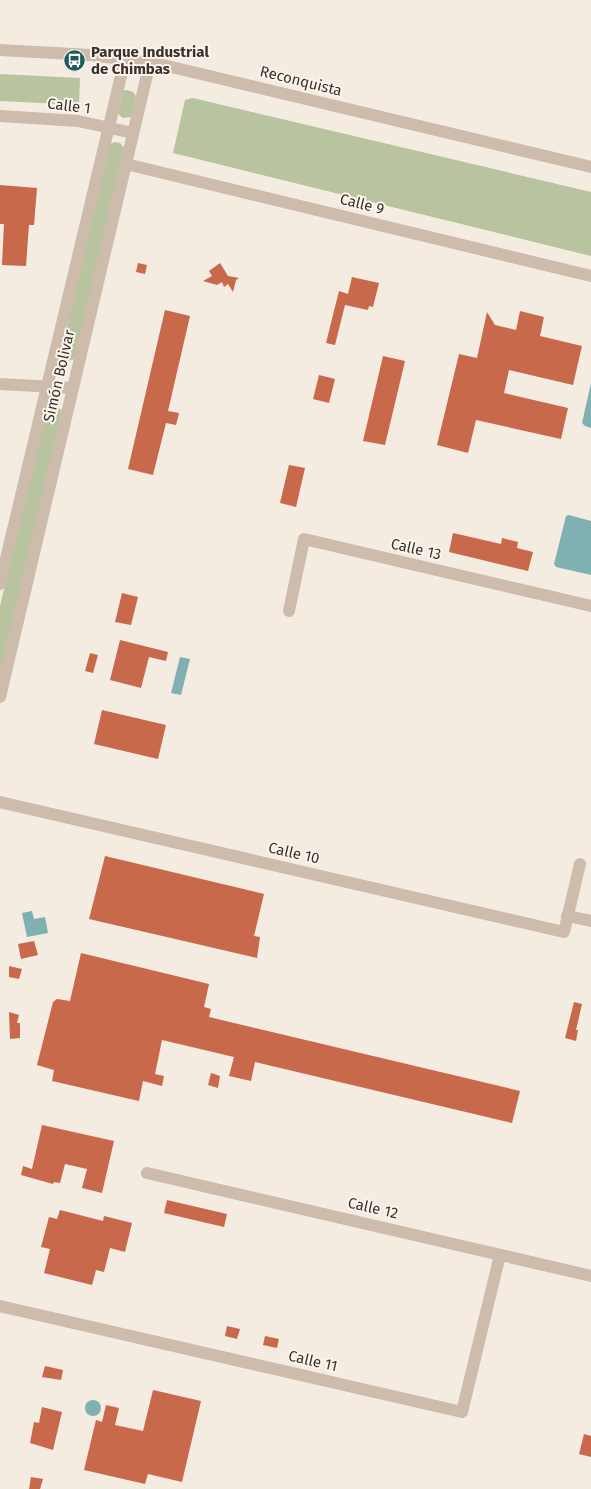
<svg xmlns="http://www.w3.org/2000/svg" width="591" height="1489" viewBox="0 0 591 1489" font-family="'Fira Sans',sans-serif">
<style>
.green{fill:#b8c4a0}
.water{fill:#7fb0b2}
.building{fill:#c8694b}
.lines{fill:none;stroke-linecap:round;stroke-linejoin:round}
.minor{stroke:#cdbbac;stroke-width:12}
.labels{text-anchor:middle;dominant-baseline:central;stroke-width:4;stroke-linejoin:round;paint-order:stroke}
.poi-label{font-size:15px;font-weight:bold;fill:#3b302b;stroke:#fbf5ee;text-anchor:start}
.street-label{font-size:15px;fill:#3b302b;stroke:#fbf5ee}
</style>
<rect width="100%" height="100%" fill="#f4ebe1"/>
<!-- green -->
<g class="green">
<polygon points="0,74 80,78 79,105 0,101"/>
<polygon points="127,90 133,92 136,96 131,117 123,118 118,114 123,91"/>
<polygon points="193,98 591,192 591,256 173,153 185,100"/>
<polygon points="115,142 120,143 124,148 75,359 67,361 60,356 110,144"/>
<polygon points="50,406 58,407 63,412 0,674 0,606 47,409"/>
</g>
<!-- water -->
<g class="water">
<polygon points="591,383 591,428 585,426 582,423"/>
<polygon points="569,515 591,521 591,575 556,567 554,564 566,516"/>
<polygon points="180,657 190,659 181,695 171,693"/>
<polygon points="32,911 34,919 45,917 48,933 27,937 22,913"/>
<circle cx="93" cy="1408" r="8"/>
</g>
<!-- building -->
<g class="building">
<polygon points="0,185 37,188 34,225 29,225 26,266 2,265 4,224 0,224"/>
<polygon points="138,263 147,265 145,274 136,272"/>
<polygon points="220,263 228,276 239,278 236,280 233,292 228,284 224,287 222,282 217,285 203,281 212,276 209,271"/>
<polygon points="352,277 379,283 373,307 369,306 368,310 345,305 335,345 326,343 339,291 348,294"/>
<polygon points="165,310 190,316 168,411 179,413 176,425 166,423 153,475 128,469"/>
<polygon points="520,311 544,317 540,336 582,346 573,385 509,370 504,393 568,408 561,439 476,420 468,453 437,445 459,354 477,358 487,312 495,325 516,330"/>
<polygon points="383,356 405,361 385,445 363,441"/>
<polygon points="319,375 335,379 329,403 313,399"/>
<polygon points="289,465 305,468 296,507 280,503"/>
<polygon points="453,533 501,544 502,538 518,542 517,548 533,552 528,571 449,552"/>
<polygon points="122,593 138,597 131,625 115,622"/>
<polygon points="120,640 168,652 166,661 149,657 141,688 110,680"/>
<polygon points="90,653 98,655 93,673 85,671"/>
<polygon points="102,710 166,725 158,759 94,744"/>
<polygon points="105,856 264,894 254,936 260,937 257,958 89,919"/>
<polygon points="34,941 38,955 21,959 18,944"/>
<polygon points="81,953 209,984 204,1007 211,1009 209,1017 520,1091 512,1123 255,1062 251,1081 229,1076 234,1057 162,1040 155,1074 164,1076 162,1086 143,1081 139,1101 52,1081 54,1070 37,1065 53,1002 57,999 70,1001"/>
<polygon points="9,966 22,969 19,979 9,977"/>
<polygon points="574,1002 582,1004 576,1030 578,1030 576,1041 565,1038"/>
<polygon points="9,1012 19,1015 17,1023 20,1023 20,1038 10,1039"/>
<polygon points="211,1073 220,1076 218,1088 208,1085"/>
<polygon points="42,1125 114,1141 102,1193 82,1188 87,1169 65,1164 60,1183 54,1182 53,1184 21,1175 23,1166 32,1169"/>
<polygon points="167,1200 227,1214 224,1227 164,1213"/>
<polygon points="60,1210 103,1221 104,1216 132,1223 125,1252 110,1248 104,1272 96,1270 92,1285 44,1273 50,1249 41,1247 49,1217 57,1219"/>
<polygon points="227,1326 240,1329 237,1339 225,1336"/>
<polygon points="265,1336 279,1339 277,1348 263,1345"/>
<polygon points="45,1366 63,1370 61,1380 42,1377"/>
<polygon points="153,1390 201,1401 182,1482 148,1474 145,1484 84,1470 96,1420 102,1422 106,1405 119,1408 115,1425 143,1431"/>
<polygon points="42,1407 62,1412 53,1450 30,1443 34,1422 39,1423"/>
<polygon points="584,1434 591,1436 591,1457 579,1454"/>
<polygon points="31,1477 43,1479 40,1489 29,1489"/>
</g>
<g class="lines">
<!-- minor -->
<g class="minor">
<polyline points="0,50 91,55 159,64 591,167"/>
<polyline points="0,116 78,121 133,133"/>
<polyline points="126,164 591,276"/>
<polyline points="0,384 73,388"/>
<polyline points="0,584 125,59"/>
<polyline points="289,611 304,539 591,606"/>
<polyline points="0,697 150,62"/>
<polyline points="0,802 564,932 580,864"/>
<polyline points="567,916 591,921"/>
<polyline points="147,1173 591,1276"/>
<polyline points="0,1306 462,1412 500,1255"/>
</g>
</g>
<!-- icons -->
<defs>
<symbol id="bus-disc" viewBox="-11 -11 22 22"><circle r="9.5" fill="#1f5a5e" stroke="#fbf5ee"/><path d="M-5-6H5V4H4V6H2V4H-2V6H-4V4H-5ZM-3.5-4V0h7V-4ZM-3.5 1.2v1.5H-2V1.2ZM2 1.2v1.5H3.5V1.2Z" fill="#fff"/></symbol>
</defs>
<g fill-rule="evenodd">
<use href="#bus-disc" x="62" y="48" width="25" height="25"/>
</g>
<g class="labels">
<!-- poi labels -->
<g class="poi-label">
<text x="91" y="52">Parque Industrial<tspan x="91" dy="17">de Chimbas</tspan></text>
</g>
<!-- street labels -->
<g class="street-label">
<text transform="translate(301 81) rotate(14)">Reconquista</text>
<text transform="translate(69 106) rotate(7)">Calle 1</text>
<text transform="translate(362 204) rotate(14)">Calle 9</text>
<text transform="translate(59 376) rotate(-77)">Simón Bolivar</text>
<text transform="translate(416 549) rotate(13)">Calle 13</text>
<text transform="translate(294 853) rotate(13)">Calle 10</text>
<text transform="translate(373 1208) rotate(13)">Calle 12</text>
<text transform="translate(313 1361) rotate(13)">Calle 11</text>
</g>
</g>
</svg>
